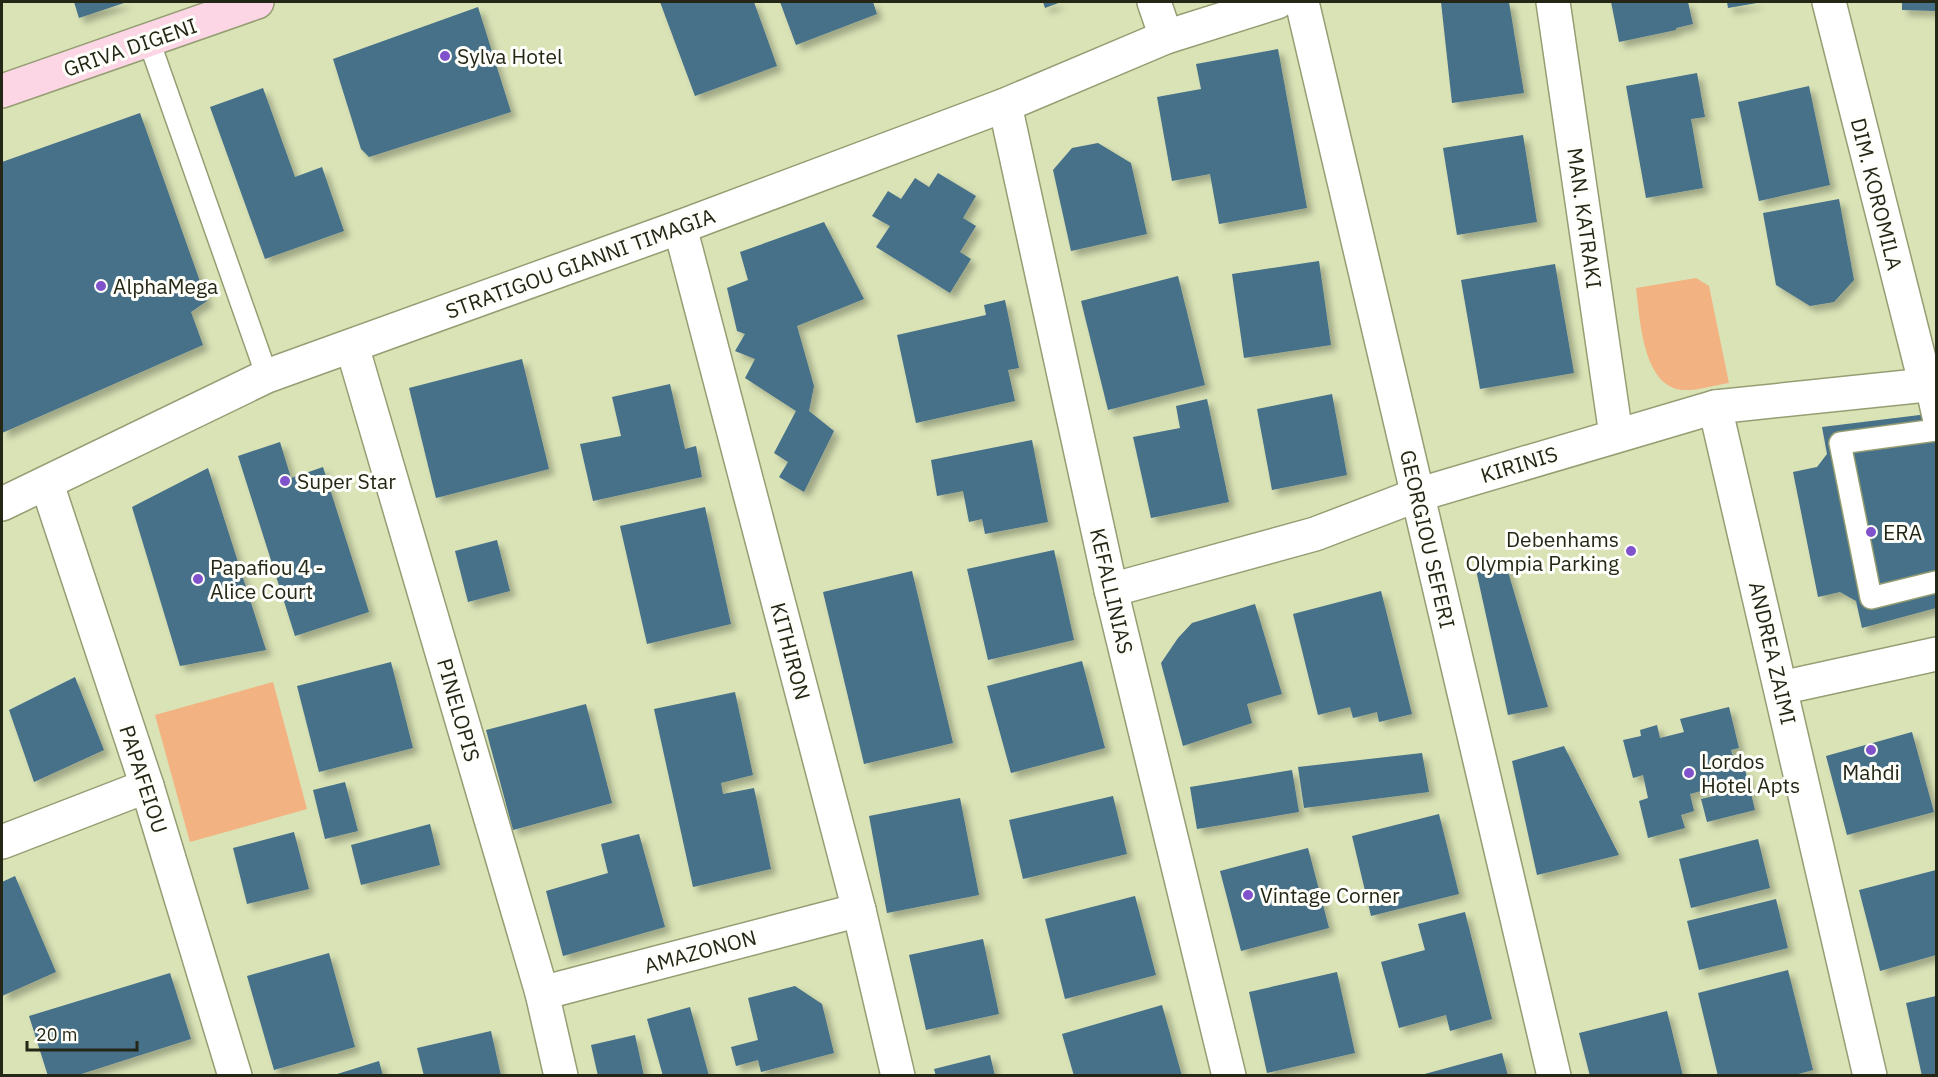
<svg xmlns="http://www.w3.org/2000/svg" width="1938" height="1077" viewBox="0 0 1938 1077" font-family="'IBM Plex Sans',sans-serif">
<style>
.green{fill:#f3b282}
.building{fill:#466f89;filter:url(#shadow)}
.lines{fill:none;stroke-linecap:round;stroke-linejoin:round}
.lane-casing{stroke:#959e73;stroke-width:24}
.street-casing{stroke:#959e73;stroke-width:36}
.secondary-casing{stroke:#959e73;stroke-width:36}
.lane{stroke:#fff;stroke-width:21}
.street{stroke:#fff;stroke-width:33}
.secondary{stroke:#fcd6e5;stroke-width:33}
.poi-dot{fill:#8052cb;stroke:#fefffa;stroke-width:2}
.labels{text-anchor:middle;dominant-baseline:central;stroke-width:6;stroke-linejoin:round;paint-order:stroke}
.street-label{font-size:21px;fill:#242716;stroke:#fefffa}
.poi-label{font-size:21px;fill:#242716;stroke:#fefffa;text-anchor:start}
</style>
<defs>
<filter id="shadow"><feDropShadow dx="5.5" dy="5.5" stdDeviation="3" flood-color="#0004"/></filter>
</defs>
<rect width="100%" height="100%" fill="#d9e3b6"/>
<!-- green -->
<g class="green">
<path d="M1696 278 1709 286 1729 383C1715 385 1697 391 1683 390 1642 387 1640 317 1636 288Z"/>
<polygon points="273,682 307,809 190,842 155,715"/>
</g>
<!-- building -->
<g class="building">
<polygon points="74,2 127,2 79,18"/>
<polygon points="660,2 754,2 777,66 695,96"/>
<polygon points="780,2 873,2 877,14 796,45"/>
<polygon points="1043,2 1061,2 1045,8"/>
<polygon points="1441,2 1509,2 1524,93 1452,103"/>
<polygon points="1611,2 1688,2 1693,24 1676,28 1676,30 1619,42"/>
<polygon points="1727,2 1757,2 1757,3 1728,8"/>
<polygon points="1902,2 1936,2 1936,11 1902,10"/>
<polygon points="478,7 511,112 369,157 361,149 333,59"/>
<polygon points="1278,49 1307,208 1219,224 1210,174 1172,181 1157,97 1201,89 1196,64"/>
<polygon points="1697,73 1705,117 1691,119 1703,188 1646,198 1626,86"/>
<polygon points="1809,86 1830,185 1759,201 1738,102"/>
<polygon points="263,88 295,177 322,167 344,231 265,259 210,107"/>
<polygon points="140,113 207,301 191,312 203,345 2,433 2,162"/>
<polygon points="1523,135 1537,222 1457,235 1443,148"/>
<polygon points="1098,143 1131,163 1147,234 1071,251 1053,170 1072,148"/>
<polygon points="938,173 976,196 963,218 976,226 960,252 971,259 950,293 876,247 890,226 872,216 888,191 901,199 915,178 929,187"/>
<polygon points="1839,199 1854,280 1834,302 1810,306 1776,285 1763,213"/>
<polygon points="824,222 864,299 797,326 814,386 809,411 834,431 804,492 779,477 788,462 774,453 796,411 745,378 755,359 735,351 745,334 737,331 727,288 748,280 740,252"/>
<polygon points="1319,261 1331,345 1244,358 1232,274"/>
<polygon points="1555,264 1574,373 1480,389 1461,280"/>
<polygon points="1178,276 1205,385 1108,410 1081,301"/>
<polygon points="1005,300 1019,368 1008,370 1015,401 916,423 897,335 986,315 984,305"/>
<polygon points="522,359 549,469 436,498 409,388"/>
<polygon points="670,384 685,449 696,446 702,477 593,501 580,444 621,436 612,397"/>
<polygon points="1332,394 1347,475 1272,490 1257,409"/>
<polygon points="1207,399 1229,502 1151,518 1133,437 1180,428 1176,406"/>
<polygon points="1936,413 1936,608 1862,628 1856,601 1840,592 1818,597 1793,472 1817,467 1827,454 1822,427"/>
<polygon points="1032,440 1048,522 985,534 982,519 969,522 963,491 937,496 931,460"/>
<polygon points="280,442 291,478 323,467 369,612 295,636 238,456"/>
<polygon points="208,468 266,650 180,666 132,507"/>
<polygon points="705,507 731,624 647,644 620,526"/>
<polygon points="497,540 510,591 468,602 455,551"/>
<polygon points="1054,550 1074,640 988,660 967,569"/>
<polygon points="1506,565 1548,707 1508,715 1476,570"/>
<polygon points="912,571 953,743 864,764 823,592"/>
<polygon points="1381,591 1412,714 1379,722 1377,712 1353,718 1350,707 1318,715 1293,614"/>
<polygon points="1255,604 1282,694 1247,704 1252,723 1183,746 1161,663 1178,638 1192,623"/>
<polygon points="1082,661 1105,748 1011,773 987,686"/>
<polygon points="391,662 413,748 319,772 297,686"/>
<polygon points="75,677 104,750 34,782 9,710"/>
<polygon points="735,692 753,775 721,783 723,794 754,788 771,869 693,887 654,709"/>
<polygon points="586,704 612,803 513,830 486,730"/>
<polygon points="1729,707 1739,748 1731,750 1737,771 1745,769 1755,810 1707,822 1701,799 1714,796 1712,788 1690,794 1694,811 1681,815 1685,828 1648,838 1639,801 1648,798 1643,775 1633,778 1623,740 1641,736 1640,730 1657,725 1660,738 1684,732 1680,719"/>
<polygon points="1912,732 1934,812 1847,835 1826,756"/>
<polygon points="1564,746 1619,855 1537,875 1512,761"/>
<polygon points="1422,753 1429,792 1304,808 1298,767"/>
<polygon points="1292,770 1299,812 1197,829 1190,787"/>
<polygon points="345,782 358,831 325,839 313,790"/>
<polygon points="1113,796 1127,854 1023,879 1009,820"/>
<polygon points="960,798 979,895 887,913 869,816"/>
<polygon points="1439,814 1459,894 1371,916 1352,836"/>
<polygon points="430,824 440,865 361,885 351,845"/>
<polygon points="294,832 309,889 247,904 233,848"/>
<polygon points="639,834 665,927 563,956 546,891 608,873 601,844"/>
<polygon points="1758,839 1770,888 1691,908 1679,859"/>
<polygon points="1308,848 1329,928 1241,951 1220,871"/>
<polygon points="1936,870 1936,955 1880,971 1859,890"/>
<polygon points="15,876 56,972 2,996 2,882"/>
<polygon points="1135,896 1156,975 1065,999 1045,919"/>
<polygon points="1776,899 1788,948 1699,970 1687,921"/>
<polygon points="1465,912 1492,1019 1450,1031 1446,1015 1399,1028 1381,962 1425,950 1418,924"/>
<polygon points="983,939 999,1014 926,1030 909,955"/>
<polygon points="329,953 355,1047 274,1070 247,976"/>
<polygon points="1788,970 1813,1070 1791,1076 1718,1076 1698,993"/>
<polygon points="1337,972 1355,1053 1267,1073 1249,992"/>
<polygon points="170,973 191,1039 75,1076 48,1076 29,1016"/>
<polygon points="795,986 822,1004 834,1053 761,1072 758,1060 736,1066 731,1047 758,1040 748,998"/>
<polygon points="1936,996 1936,1076 1922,1076 1906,1003"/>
<polygon points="1162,1005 1182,1076 1074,1076 1062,1034"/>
<polygon points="690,1007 709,1076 663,1076 647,1019"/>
<polygon points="1667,1011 1683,1076 1590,1076 1579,1033"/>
<polygon points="491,1031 501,1076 424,1076 417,1048"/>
<polygon points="635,1035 644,1076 598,1076 591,1045"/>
<polygon points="1502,1053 1508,1076 1421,1076 1421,1075"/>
<polygon points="990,1055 995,1076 936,1076 934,1069"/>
<polygon points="379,1061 383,1076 334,1076 334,1075"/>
</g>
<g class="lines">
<defs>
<g id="lane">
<polyline points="149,41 267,376"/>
<polyline points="1926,386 1936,430"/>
<polyline points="1936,430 1840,443 1871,598 1936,582"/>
</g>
<g id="street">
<polyline points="1154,2 1166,37"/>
<polyline points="1302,2 1554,1076"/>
<polyline points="1553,2 1616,435"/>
<polyline points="1829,2 1926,386"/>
<polyline points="1005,105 1111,590 1229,1076"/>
<polyline points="680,227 859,910 898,1076"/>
<polyline points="352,346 542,993 561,1076"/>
<polyline points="1715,407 1870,1076"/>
<polyline points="47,484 147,786 235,1076"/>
<polyline points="2,504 267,376 680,227 1005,105 1166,37 1277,2"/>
<polyline points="1111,590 1315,534 1417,495 1715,407 1936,384"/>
<polyline points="1781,688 1936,654"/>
<polyline points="2,842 147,786"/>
<polyline points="542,993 859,910"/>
</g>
<polyline id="secondary" points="2,91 257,2"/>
</defs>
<!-- lane casing -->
<use href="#lane" class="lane-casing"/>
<!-- street casing -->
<use href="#street" class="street-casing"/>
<!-- secondary casing -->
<use href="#secondary" class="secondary-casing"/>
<!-- lane -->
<use href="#lane" class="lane"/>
<!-- street -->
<use href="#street" class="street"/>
<!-- secondary -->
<use href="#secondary" class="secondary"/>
</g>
<!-- markers -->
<g class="poi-dot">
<circle cx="445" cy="56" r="6"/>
<circle cx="101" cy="286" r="6"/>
<circle cx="285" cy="481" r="6"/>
<circle cx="1871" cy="532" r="6"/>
<circle cx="1631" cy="551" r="6"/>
<circle cx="198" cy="579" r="6"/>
<circle cx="1871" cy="750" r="6"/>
<circle cx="1689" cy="773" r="6"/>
<circle cx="1248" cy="895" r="6"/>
</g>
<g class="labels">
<!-- street labels -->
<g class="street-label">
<text transform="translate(130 47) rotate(-19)">GRIVA DIGENI</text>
<text transform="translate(1877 194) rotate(76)">DIM. KOROMILA</text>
<text transform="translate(1585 218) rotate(82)">MAN. KATRAKI</text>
<text transform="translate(580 263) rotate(-20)">STRATIGOU GIANNI TIMAGIA</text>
<text transform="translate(1519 464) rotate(-17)">KIRINIS</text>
<text transform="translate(1428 539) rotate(77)">GEORGIOU SEFERI</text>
<text transform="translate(1112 591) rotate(77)">KEFALLINIAS</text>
<text transform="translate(791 651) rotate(75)">KITHIRON</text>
<text transform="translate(1773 653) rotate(77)">ANDREA ZAIMI</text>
<text transform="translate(459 710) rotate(74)">PINELOPIS</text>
<text transform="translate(144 779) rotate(72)">PAPAFEIOU</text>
<text transform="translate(700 951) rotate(-15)">AMAZONON</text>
</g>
<!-- poi labels -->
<g class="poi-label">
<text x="457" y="56">Sylva Hotel</text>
<text x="113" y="286">AlphaMega</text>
<text x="297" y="481">Super Star</text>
<text x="1883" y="532">ERA</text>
<text x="1619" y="539" text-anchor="end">Debenhams<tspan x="1619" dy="24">Olympia Parking</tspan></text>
<text x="210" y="567">Papafiou 4 -<tspan x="210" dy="24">Alice Court</tspan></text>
<text x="1701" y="761">Lordos<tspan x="1701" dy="24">Hotel Apts</tspan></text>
<text x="1871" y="772" text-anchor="middle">Mahdi</text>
<text x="1260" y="895">Vintage Corner</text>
</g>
</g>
<!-- border -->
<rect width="1938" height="1077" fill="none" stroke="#242716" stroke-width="6"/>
<!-- scale -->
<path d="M27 1041v9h110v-9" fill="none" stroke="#242716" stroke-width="3"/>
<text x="36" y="1041" font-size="18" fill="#242716" stroke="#fefffa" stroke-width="4.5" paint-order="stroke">20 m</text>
</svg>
